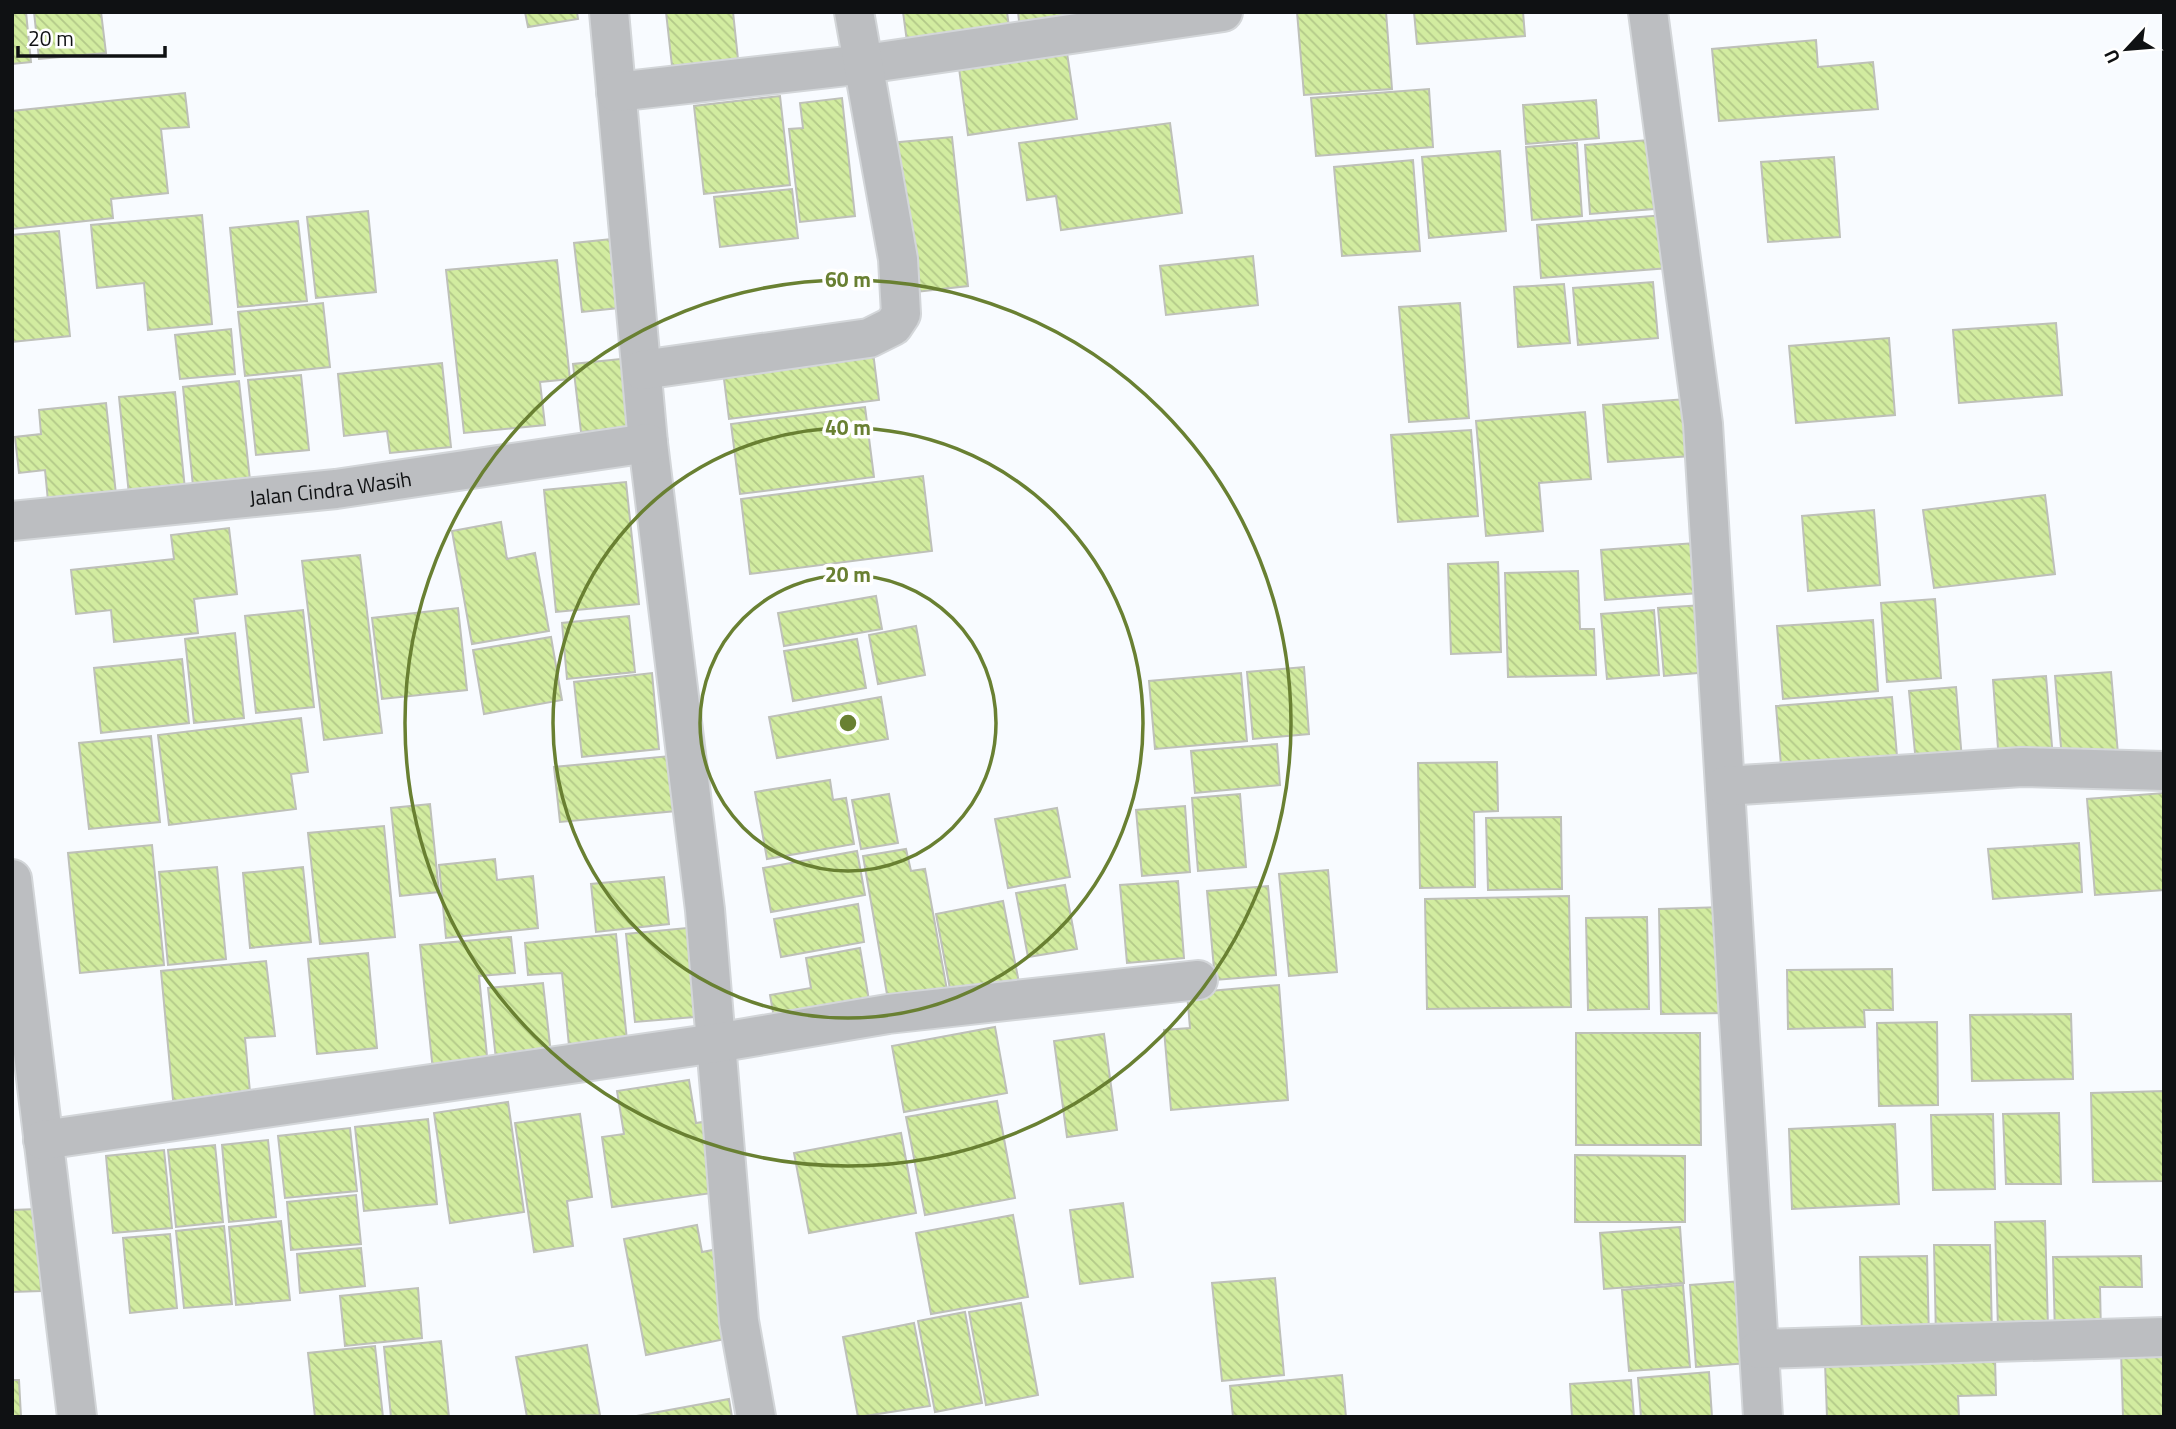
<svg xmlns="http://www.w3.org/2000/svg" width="2176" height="1429" viewBox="0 0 2176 1429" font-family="'Titillium Web',sans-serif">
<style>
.building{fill:url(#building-back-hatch);stroke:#bec0b9;stroke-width:2}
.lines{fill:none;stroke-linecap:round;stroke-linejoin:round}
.street-casing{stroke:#d3d6d9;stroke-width:42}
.street{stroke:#bcbec1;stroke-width:38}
.ring{fill:none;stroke:#698032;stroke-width:3.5}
.labels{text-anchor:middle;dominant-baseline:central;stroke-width:7;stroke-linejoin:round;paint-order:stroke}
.street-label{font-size:21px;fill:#0f1113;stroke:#fff}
.centre{fill:#698032;stroke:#fff;stroke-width:3.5}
.ring-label{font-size:21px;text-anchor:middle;font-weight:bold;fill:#698032;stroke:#fff;stroke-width:7;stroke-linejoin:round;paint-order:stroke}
</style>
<defs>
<pattern id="building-back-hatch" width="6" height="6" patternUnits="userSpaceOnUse" patternTransform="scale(1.75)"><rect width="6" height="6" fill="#d2eca0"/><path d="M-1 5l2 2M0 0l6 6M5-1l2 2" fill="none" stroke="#b3c989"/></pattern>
</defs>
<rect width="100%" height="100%" fill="#f8fbff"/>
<!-- building -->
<g class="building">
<polygon points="12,12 26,12 31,62 12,64"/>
<polygon points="34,12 101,12 106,53 39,59"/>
<polygon points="525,12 577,12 578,19 528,27"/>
<polygon points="666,12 733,12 738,59 672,66"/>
<polygon points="903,12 1007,12 1010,35 908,49"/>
<polygon points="1018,12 1087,12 1089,28 1021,38"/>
<polygon points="1297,12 1386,12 1392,89 1304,95"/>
<polygon points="1414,12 1523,12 1525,36 1417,44"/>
<polygon points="1816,40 1818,67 1873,62 1878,109 1719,121 1712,49"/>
<polygon points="1067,53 1077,119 968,135 959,68"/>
<polygon points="1429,89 1433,147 1316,156 1311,98"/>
<polygon points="185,93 189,127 161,129 168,193 111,199 113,218 12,229 12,111"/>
<polygon points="780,96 790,185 704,194 694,106"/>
<polygon points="842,98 855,216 800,222 789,129 803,128 800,103"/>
<polygon points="1596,100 1599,138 1526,144 1523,105"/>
<polygon points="1170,123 1182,213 1061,230 1056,196 1027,200 1019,143"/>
<polygon points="952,137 968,286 907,293 890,143"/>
<polygon points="1649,140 1654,209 1590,214 1585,145"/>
<polygon points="1577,143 1582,216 1532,220 1526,147"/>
<polygon points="1500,151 1506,231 1429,238 1422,157"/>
<polygon points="1834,157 1840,237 1768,242 1761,162"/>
<polygon points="1413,160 1420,251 1342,256 1334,167"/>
<polygon points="792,189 798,238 720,247 714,197"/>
<polygon points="368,211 376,292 316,298 307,217"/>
<polygon points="202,215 212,324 148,330 144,283 97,288 91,225"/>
<polygon points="1665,215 1669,268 1541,278 1537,225"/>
<polygon points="298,221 307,301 238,307 230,228"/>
<polygon points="59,231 70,336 12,342 12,235"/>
<polygon points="621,238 628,307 582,312 574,243"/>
<polygon points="1253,256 1258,305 1166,315 1160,266"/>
<polygon points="557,260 570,379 540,382 545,425 464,433 446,270"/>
<polygon points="1653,282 1658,338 1578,345 1573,288"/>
<polygon points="1564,284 1570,343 1518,347 1514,287"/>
<polygon points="323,303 330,367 245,376 238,312"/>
<polygon points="1460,303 1469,418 1409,422 1399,307"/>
<polygon points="2056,323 2062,395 1959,403 1953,330"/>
<polygon points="231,329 235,374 180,379 175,335"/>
<polygon points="1889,338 1895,415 1796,423 1789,346"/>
<polygon points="872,344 879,400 729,419 722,363"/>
<polygon points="630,358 638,426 581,432 573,364"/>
<polygon points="442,363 451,447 390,453 387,431 344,436 338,374"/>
<polygon points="301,375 309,450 256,455 248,380"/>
<polygon points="239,381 250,480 193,486 183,387"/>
<polygon points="175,392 185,489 129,495 119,397"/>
<polygon points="1687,399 1691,456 1608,462 1603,405"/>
<polygon points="106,403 116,494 48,501 45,470 19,473 15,437 41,434 39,410"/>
<polygon points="865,407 874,477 740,494 731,424"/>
<polygon points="1585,412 1591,479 1539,483 1543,531 1486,536 1476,421"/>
<polygon points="1471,430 1478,516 1398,522 1391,435"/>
<polygon points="923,476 932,551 750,574 741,499"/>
<polygon points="626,482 639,604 556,612 544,490"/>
<polygon points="2045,495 2055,574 1934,588 1923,510"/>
<polygon points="1874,510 1880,585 1808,591 1802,516"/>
<polygon points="501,522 507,559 535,553 549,631 472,644 452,531"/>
<polygon points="229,528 237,594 194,599 198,633 114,642 111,610 76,614 71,570 174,559 171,535"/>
<polygon points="1695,543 1699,593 1605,600 1601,550"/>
<polygon points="360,555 382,733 324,740 302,561"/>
<polygon points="1498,562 1501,652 1451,654 1448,564"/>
<polygon points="1578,571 1580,629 1594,629 1596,675 1508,677 1505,573"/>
<polygon points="876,596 882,629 784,646 778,613"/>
<polygon points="1935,599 1941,678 1887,682 1881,603"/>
<polygon points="1703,605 1709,672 1664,676 1658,608"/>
<polygon points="458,608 467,690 382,699 372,618"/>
<polygon points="303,610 314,707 256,713 245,616"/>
<polygon points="1654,610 1659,675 1607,679 1601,614"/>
<polygon points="629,616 635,672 567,679 562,623"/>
<polygon points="1873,620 1878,691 1783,699 1777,626"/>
<polygon points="916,626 925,675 878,684 869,635"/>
<polygon points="235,633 244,718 194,723 185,639"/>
<polygon points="551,637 562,700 484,714 473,650"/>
<polygon points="857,639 866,688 793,701 784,651"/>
<polygon points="182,659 189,723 101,733 94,668"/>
<polygon points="1304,667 1309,734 1253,739 1247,672"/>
<polygon points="2111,672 2118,754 2062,759 2055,676"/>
<polygon points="652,673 659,749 582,757 574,682"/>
<polygon points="1241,673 1247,741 1155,749 1149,681"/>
<polygon points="2046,676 2053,758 1999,762 1993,680"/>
<polygon points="1956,687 1962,760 1916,763 1909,691"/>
<polygon points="881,697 888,739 777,758 769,717"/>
<polygon points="1892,697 1897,756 1781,765 1776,706"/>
<polygon points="301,718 308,772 291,774 296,809 169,825 158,735"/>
<polygon points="151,736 160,822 89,829 79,743"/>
<polygon points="1277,744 1280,785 1195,793 1191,751"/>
<polygon points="670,756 676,811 560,822 554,767"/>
<polygon points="1497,762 1498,811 1474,812 1475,887 1420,888 1418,763"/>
<polygon points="830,780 833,800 846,798 854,844 767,859 755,792"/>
<polygon points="2164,793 2164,890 2095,895 2087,799"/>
<polygon points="889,794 898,843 861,849 852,800"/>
<polygon points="1240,794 1246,867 1198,871 1192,798"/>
<polygon points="430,804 439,892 400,896 391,808"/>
<polygon points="1185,806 1190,872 1142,876 1136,810"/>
<polygon points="1057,808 1070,877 1008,888 995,819"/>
<polygon points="1561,817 1562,889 1488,890 1486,818"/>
<polygon points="384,826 395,937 320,944 308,833"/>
<polygon points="2079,843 2082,892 1993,899 1988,849"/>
<polygon points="152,845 164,965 80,973 68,853"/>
<polygon points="906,849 911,871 925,869 947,990 888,1000 863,856"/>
<polygon points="857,851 865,895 771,912 763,868"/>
<polygon points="495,859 497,880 533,876 538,928 446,938 439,865"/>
<polygon points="217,867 226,959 168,965 159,872"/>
<polygon points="303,867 311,942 250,948 243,873"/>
<polygon points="1328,870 1337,972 1289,976 1279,874"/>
<polygon points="664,877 669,924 596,932 591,884"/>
<polygon points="1178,881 1184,958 1127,963 1120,885"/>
<polygon points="1065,885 1077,949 1028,957 1016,893"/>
<polygon points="1268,886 1276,975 1215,980 1207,891"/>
<polygon points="1569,896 1571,1007 1427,1009 1425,899"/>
<polygon points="1003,901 1021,993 953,1005 936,914"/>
<polygon points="858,904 864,942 781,957 774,919"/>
<polygon points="1724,907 1727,1013 1661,1014 1659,909"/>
<polygon points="1647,917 1649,1009 1588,1010 1586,918"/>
<polygon points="697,927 706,1016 635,1022 626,934"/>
<polygon points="616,934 627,1040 569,1046 562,973 528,975 525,943"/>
<polygon points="511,937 515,973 479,976 488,1066 433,1071 420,945"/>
<polygon points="860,948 871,1012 776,1029 770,995 811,988 806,958"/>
<polygon points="368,953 377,1048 317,1054 308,959"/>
<polygon points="266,961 275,1036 245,1038 251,1103 174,1110 161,971"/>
<polygon points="1892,969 1893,1010 1864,1010 1865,1027 1788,1029 1787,970"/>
<polygon points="543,983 551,1054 496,1059 488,988"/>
<polygon points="1279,985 1288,1100 1171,1110 1164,1030 1190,1028 1187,993"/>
<polygon points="2071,1014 2073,1079 1972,1081 1970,1015"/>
<polygon points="1937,1022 1938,1105 1879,1106 1877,1023"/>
<polygon points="995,1027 1007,1093 904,1112 892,1046"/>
<polygon points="1576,1033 1700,1033 1701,1145 1576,1145"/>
<polygon points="1104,1034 1117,1130 1067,1137 1054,1041"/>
<polygon points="689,1080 696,1123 709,1121 719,1192 612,1207 602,1137 624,1134 617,1091"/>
<polygon points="2164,1091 2164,1181 2093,1182 2091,1093"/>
<polygon points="997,1101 1015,1198 925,1215 906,1117"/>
<polygon points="508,1102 524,1212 450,1223 434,1113"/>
<polygon points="2059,1113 2061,1184 2006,1184 2003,1114"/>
<polygon points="580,1114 592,1197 567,1201 573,1246 534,1252 515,1123"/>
<polygon points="1993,1114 1995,1189 1933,1190 1931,1115"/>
<polygon points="428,1119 437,1204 364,1211 355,1127"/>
<polygon points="1895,1124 1899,1204 1792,1209 1789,1129"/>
<polygon points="350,1128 357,1191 285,1198 278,1136"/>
<polygon points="901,1133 916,1213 809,1233 794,1153"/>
<polygon points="268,1140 276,1217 229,1222 222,1145"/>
<polygon points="215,1145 223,1222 176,1227 168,1150"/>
<polygon points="164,1150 172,1228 113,1233 106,1156"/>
<polygon points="1575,1155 1685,1156 1685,1222 1575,1222"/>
<polygon points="356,1195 361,1244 291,1250 287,1202"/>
<polygon points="1123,1203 1133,1277 1080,1284 1070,1210"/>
<polygon points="37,1209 41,1291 12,1292 12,1210"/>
<polygon points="1013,1215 1028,1297 931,1314 916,1233"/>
<polygon points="281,1221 290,1300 236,1305 229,1227"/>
<polygon points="2045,1221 2048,1327 1998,1329 1995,1222"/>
<polygon points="697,1225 702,1252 718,1249 735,1337 646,1355 624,1239"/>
<polygon points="224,1226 232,1304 184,1308 176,1231"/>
<polygon points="1680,1227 1684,1283 1604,1289 1600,1233"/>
<polygon points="170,1234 177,1308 130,1313 123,1238"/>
<polygon points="1934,1245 1990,1245 1992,1337 1936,1338"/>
<polygon points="361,1248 365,1286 300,1293 297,1254"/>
<polygon points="1927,1256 1929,1338 1862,1340 1860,1257"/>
<polygon points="2141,1256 2142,1287 2100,1287 2101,1335 2055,1336 2053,1257"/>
<polygon points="1275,1278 1284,1375 1222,1381 1212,1283"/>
<polygon points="1742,1281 1748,1363 1696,1367 1690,1285"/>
<polygon points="1683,1285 1690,1367 1629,1371 1622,1290"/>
<polygon points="418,1288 422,1338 345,1346 340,1296"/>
<polygon points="1021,1303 1038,1395 986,1405 969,1312"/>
<polygon points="965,1312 982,1403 935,1412 918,1321"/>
<polygon points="914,1323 930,1406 858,1417 843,1337"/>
<polygon points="441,1341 449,1417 391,1417 384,1347"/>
<polygon points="587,1345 600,1415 527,1417 516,1357"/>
<polygon points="375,1346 383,1417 315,1417 308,1353"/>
<polygon points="2164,1349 2164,1417 2123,1417 2121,1350"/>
<polygon points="1995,1358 1996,1395 1958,1396 1959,1417 1827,1417 1825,1362"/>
<polygon points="1709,1372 1712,1417 1641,1417 1638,1378"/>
<polygon points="1342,1375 1346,1417 1233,1417 1230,1386"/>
<polygon points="12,1380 19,1380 21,1417 12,1417"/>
<polygon points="1631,1380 1634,1417 1572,1417 1570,1384"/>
<polygon points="729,1399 732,1417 631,1417"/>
</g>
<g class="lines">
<defs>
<g id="street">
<polyline points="609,12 648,443 705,910 739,1321 756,1417"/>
<polyline points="1648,12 1703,424 1763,1417"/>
<polyline points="616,92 865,64 1223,12"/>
<polyline points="642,370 869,338 893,326 901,314 898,259 854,12"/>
<path id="s1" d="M12 521 336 489 648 443"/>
<polyline points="1725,786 2022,767 2164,771"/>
<polyline points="12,879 77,1417"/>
<polyline points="43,1140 716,1043 888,1014 1198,980"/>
<polyline points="1759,1349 2164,1337"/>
</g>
</defs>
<!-- street casing -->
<use href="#street" class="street-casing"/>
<!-- street -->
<use href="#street" class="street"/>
</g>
<!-- distance rings -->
<g class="ring">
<circle cx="848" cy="723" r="148"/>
<circle cx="848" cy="723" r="295"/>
<circle cx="848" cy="723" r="443"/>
</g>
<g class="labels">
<!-- street labels -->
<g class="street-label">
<text stroke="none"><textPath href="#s1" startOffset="320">Jalan Cindra Wasih</textPath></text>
</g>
</g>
<circle cx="848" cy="723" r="10" class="centre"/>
<g class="ring-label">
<text x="848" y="287">60 m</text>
<text x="848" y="435">40 m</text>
<text x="848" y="582">20 m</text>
</g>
<!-- border -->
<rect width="2176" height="1429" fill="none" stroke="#0f1113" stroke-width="28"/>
<!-- north arrow -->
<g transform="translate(2127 49) rotate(244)" stroke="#ffffff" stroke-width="5" paint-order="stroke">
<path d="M0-5L12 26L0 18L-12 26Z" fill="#0f1113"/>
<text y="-10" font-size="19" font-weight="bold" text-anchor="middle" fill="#0f1113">U</text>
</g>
<!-- scale -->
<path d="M18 46v10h147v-10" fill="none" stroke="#0f1113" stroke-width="3.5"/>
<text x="28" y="46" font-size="21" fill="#0f1113" stroke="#ffffff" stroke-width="5" paint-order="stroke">20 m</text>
</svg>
